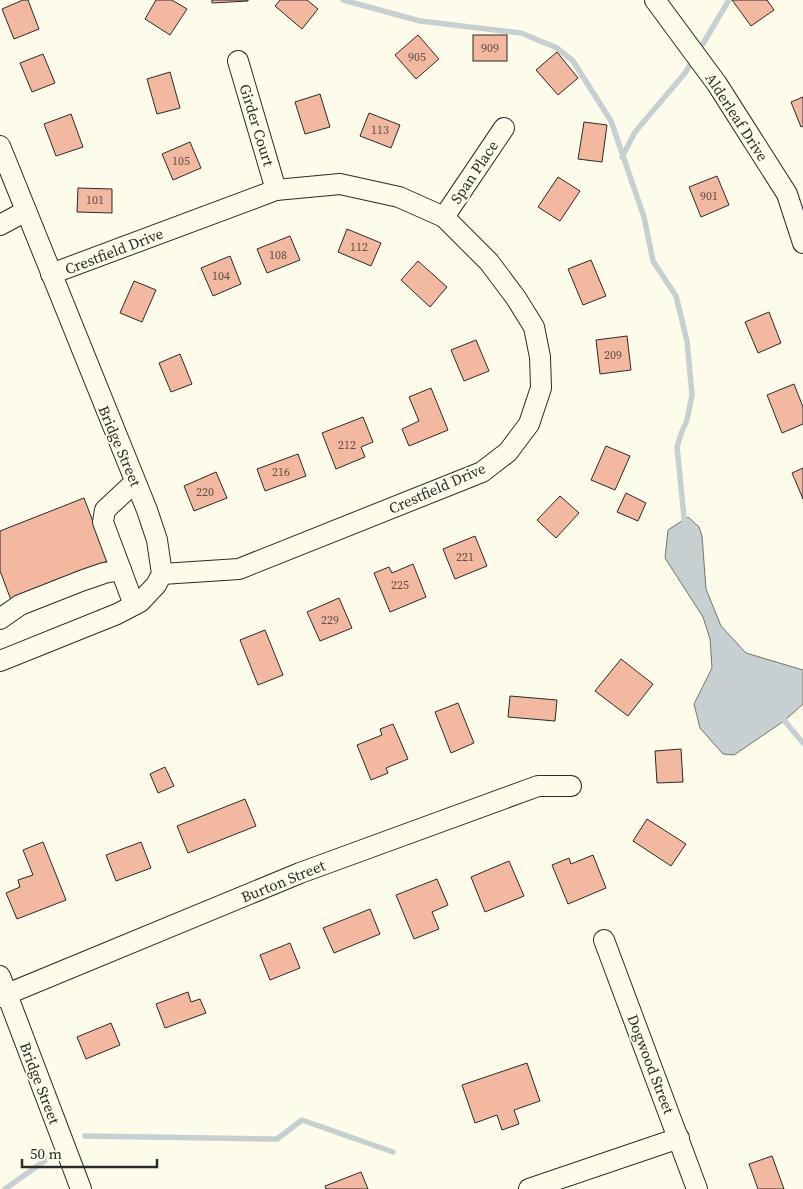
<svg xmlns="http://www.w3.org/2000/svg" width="803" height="1189" viewBox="0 0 803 1189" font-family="'Source Serif 4',serif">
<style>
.water{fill:#c7d0d0;stroke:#74746e}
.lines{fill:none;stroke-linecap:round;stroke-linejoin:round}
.stream{stroke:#c7d0d0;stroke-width:5.5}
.building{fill:#f2b8a0;stroke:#2b2b2b}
.minor-casing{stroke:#2b2b2b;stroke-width:22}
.minor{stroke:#fdfbea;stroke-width:20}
.labels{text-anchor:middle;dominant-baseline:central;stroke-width:4;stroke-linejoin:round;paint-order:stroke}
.number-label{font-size:12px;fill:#5d4e48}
.street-label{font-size:15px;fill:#2b2b2b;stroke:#fdfbea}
</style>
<rect width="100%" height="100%" fill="#fdfbea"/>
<!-- water -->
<polygon class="water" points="688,517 699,527 702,536 706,589 721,626 746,653 803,670 803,704 784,721 734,755 723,754 700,728 694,704 712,668 710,639 703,617 665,558 668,530"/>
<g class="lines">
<!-- stream -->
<g class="stream">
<polyline points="343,0 420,21 521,33 557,48 573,61 611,121 644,217 653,261 676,296 687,341 692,395 687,420 681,434 677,447 685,527"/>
<polyline points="698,52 729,0"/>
<polyline points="622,157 635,132 685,73 693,60"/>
<polyline points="783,715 784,720 803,743"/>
<polyline points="85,1136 277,1139 302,1120 393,1152"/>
<polyline points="5,1189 50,1157"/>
</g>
</g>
<!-- building -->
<g class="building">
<polygon points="23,0 28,0 39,29 14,39 2,9"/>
<polygon points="156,0 172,0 187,9 170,35 145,19"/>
<polygon points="212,0 248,0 248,1 212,3"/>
<polygon points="280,0 307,0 318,9 302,29 275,6"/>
<polygon points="732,0 767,0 774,10 751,26"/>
<polygon points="418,35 439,59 416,79 395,55"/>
<rect x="473" y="35" width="34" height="26"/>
<polygon points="557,52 578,78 558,95 536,70"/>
<polygon points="43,54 55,83 32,92 20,63"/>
<polygon points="170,72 180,108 157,114 147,79"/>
<polygon points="320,94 330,127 305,134 295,102"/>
<polygon points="803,97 803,126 801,127 791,102"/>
<polygon points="369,113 400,125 391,148 360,136"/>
<polygon points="71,114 83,147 56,156 44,124"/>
<polygon points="584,122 607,125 602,162 578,159"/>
<polygon points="190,142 201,168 173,180 162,154"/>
<polygon points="717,176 729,205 701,217 689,187"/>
<polygon points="558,177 580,191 560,221 538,207"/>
<polygon points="78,188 112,189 112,213 77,212"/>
<polygon points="347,229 381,243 371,266 338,252"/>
<polygon points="290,236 300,260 267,273 257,249"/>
<polygon points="230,256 241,284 213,296 201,268"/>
<polygon points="591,260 606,296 583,305 568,269"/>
<polygon points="418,261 447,287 430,307 401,280"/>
<polygon points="134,281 156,290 142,322 120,313"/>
<polygon points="769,312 781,343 758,353 745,322"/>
<polygon points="627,336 631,370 600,374 596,340"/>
<polygon points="476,340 489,371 464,381 451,350"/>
<polygon points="180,354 192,384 171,392 159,363"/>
<polygon points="794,384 803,407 803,424 782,433 767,395"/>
<polygon points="431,388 448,430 409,446 402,429 419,421 409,397"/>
<polygon points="363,417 373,442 361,447 365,457 336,469 322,433"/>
<polygon points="606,446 630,456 615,490 591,480"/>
<polygon points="298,454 306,476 265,491 257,469"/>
<polygon points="803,468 803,499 792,473"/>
<polygon points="216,472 227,498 194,511 184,486"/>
<polygon points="626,493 646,503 638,521 617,512"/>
<polygon points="560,496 579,513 556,538 537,520"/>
<polygon points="84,498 108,561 11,600 0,571 0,531"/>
<polygon points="475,536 487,566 455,579 443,549"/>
<polygon points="413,564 426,597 390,612 374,573 389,567 392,573"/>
<polygon points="339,598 352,628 320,641 307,612"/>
<polygon points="265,630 283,675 258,685 240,640"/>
<polygon points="621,659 653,684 628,716 595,691"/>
<polygon points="510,696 557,700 555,721 508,717"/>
<polygon points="458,703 474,743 451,753 435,712"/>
<polygon points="393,724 408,759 386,768 388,773 371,780 357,745 382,735 380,729"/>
<polygon points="681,749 683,782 657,783 655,751"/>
<polygon points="165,767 174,786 158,793 150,774"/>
<polygon points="245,799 256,826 188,853 177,826"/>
<polygon points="647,819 686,844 671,866 633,841"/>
<polygon points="43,842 66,900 17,919 6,893 20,887 18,880 33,875 23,850"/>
<polygon points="141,842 151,868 116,881 106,855"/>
<polygon points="593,855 606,888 568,904 552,865 569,858 571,864"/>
<polygon points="509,861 524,896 485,912 471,877"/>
<polygon points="437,879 448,905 432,912 439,929 414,939 396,895"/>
<polygon points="370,909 380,934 334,953 323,928"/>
<polygon points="290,943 300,968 270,980 260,955"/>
<polygon points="188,992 191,1002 200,999 206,1013 165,1028 156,1004"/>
<polygon points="111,1023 120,1045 86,1059 77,1037"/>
<polygon points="527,1063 540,1101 514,1110 519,1124 502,1130 497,1115 475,1123 462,1085"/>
<polygon points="772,1156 784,1189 758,1189 749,1164"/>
<polygon points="361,1172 368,1189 326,1189 325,1186"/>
</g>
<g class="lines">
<defs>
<g id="minor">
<polyline points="655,0 717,84 787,194 803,243"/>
<polyline points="238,61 276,190"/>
<polyline points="0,146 147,510 157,540 162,574 156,585 140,602 117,614 0,661"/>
<polyline points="444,217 504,128"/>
<polyline points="0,225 26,211"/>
<polyline points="51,274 276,190 340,184 399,197 444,217 489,262 516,298 534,327 540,357 541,388 529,424 508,452 482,472 239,569 162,574"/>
<polyline points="134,605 103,522 105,510 135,482"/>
<polyline points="0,619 20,605 81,581 104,573 121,570"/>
<polyline points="604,940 697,1189"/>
<polyline points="0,976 81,1189"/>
<polyline points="0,997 300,873 538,786 571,786"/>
<polyline points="529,1189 679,1138"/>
</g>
</defs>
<!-- minor casing -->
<use href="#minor" class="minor-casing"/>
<!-- minor -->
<use href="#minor" class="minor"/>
</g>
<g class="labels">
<!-- number labels -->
<g class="number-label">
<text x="490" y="48">909</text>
<text x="417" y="57">905</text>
<text x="380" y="130">113</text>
<text x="181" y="161">105</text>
<text x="709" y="196">901</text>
<text x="95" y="200">101</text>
<text x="359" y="247">112</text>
<text x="278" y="255">108</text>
<text x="221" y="276">104</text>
<text x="613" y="355">209</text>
<text x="347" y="445">212</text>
<text x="281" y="472">216</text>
<text x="205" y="492">220</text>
<text x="465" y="557">221</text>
<text x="400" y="585">225</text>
<text x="330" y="620">229</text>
</g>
<!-- street labels -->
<g class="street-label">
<text transform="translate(737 117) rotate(57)">Alderleaf Drive</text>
<text transform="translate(257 125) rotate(73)">Girder Court</text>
<text transform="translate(474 172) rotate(-56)">Span Place</text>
<text transform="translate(114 251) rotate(-21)">Crestfield Drive</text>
<text transform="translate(120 446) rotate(67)">Bridge Street</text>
<text transform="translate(437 488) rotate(-24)">Crestfield Drive</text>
<text transform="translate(283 881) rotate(-22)">Burton Street</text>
<text transform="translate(651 1064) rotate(69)">Dogwood Street</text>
<text transform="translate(40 1083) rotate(69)">Bridge Street</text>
</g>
</g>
<!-- scale -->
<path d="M22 1159v8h135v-8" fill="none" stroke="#2b2b2b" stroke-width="2.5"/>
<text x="30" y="1159" font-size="15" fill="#2b2b2b" stroke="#fdfbea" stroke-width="4" paint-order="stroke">50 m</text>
</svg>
